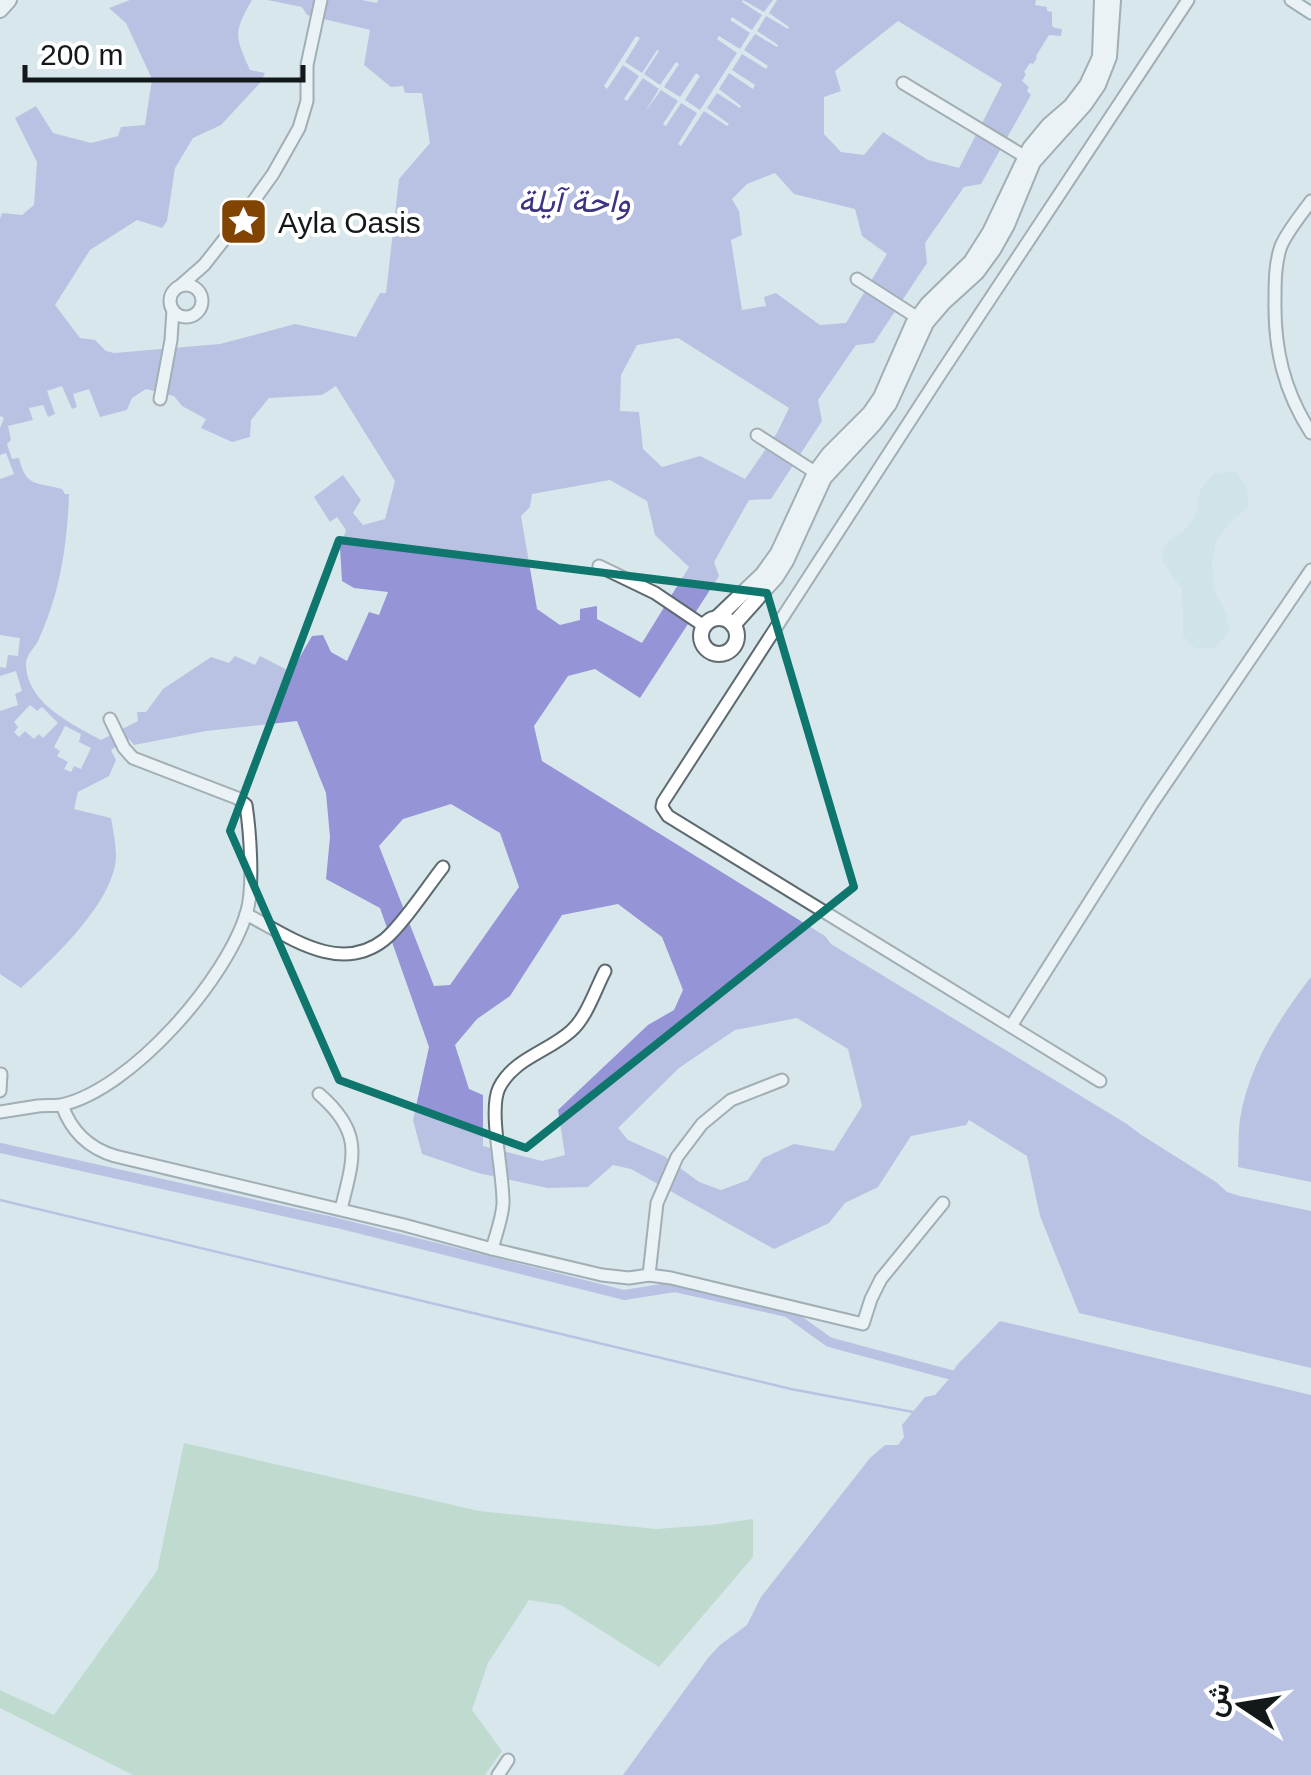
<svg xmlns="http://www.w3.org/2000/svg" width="1311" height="1775" viewBox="0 0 1311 1775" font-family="Arial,Vazirmatn,sans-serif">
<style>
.built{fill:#c5dde5}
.green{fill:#9fccad}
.water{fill:#9494d7;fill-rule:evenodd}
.pier{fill:#d8e7ec}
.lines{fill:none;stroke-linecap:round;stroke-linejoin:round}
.stream{stroke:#9494d7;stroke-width:2.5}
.canal{stroke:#9494d7;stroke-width:10}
.minor-casing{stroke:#5d6a6f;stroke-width:15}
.tertiary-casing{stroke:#5d6a6f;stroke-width:18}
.minor{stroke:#fff;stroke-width:11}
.tertiary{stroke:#fff;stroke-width:14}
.marked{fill:none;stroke:#0f766e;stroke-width:8;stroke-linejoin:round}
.labels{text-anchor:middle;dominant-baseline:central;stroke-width:8;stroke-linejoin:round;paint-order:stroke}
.poi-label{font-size:30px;fill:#13191b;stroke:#fff;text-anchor:start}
.water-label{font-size:32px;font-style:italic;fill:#3c3382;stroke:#fff}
</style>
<rect width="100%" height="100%" fill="#d8e7ec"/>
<!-- built -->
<polygon class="built" points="1235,472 1247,487 1248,506 1229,524 1216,540 1212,563 1214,589 1226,613 1229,631 1215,648 1195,648 1183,636 1182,589 1162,560 1164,547 1172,538 1184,531 1195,517 1200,490 1214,473"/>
<!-- green -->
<polygon class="green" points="184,1443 479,1511 656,1529 711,1525 753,1519 753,1557 659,1667 561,1605 529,1600 488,1663 472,1710 502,1751 485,1775 133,1775 0,1708 0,1690 54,1715 157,1571"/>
<!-- water -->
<g class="water">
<path d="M130 0H252C233 33 235 36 250 70L265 73 260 83 221 125 193 138 175 168 167 221 162 228 137 220 90 250 55 305 80 338 95 340 106 351 114 353 220 344 295 324 356 337 380 293H386L399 179 430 143 422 93H405L403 86 391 87 364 65 370 30 307 15 302 7 267 0H362L377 3 378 0H1036L1035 5 1047 7V11L1052 12V26L1055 28 1062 29 1061 36 1049 35 1036 56 1037 58 1033 64 1030 63 1024 72 1026 74 1022 81 1029 87 1027 91 1031 95 981 184 964 187 925 243 927 263 874 343 856 345 818 400 822 421 771 499 749 500 714 562 719 576 640 698 595 669 568 676 534 726 542 761 825 936 831 944 1127 1124 1140 1134 1216 1182 1227 1192 1240 1196 1311 1211V1368L1079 1313 1040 1216 1027 1156 969 1120 966 1125 911 1136 878 1187 845 1203 829 1223 774 1249 631 1169 613 1165 588 1187 548 1188 478 1173 422 1154 413 1120 429 1047 380 908 326 879 330 837 326 793 297 721 206 731 134 745 129 739 111 750 116 760 109 776 78 792 74 809 111 818C113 830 116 844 116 857 114 902 53 959 21 988L0 974V711L18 705 15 694 22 691 16 671 0 676V667L6 668 8 655 18 656 20 638 0 635V479L14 474 6 453 0 455V428L4 418 0 416V219L2 213 22 215 34 205 37 162 15 118 36 106 53 133 91 143 118 136 121 127 145 125 152 79 126 23 109 8ZM898 21 1002 84 959 168 928 160 883 132 864 155 841 152 824 134V97L841 91 835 71ZM775 173 794 194 855 209 862 236 887 254 846 323 820 325 776 293 764 297 766 306 742 310 731 240 742 235 739 211 732 199 747 184ZM678 338 789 408 777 433 745 479 700 456 662 467 643 449 639 412 620 411 621 375 637 345ZM62 386 72 409 77 407 73 394 89 389 100 417 127 410 132 398 146 389 174 396 182 406 206 419 201 428 232 442 250 437 251 420 269 398 322 395 336 386 395 481 385 519 363 525 353 513 361 500 343 475 314 497 330 522 337 517 346 530 340 548 342 581 354 588 388 592 379 615 369 612 347 661 331 652 323 635 312 636 291 672 260 656 255 665 235 656 229 663 211 657 163 689 146 712H137L138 721 101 740C72 724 28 704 26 666 25 654 35 649 39 639 45 625 51 609 55 595 64 563 68 527 69 494H65L62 489C35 482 26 487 19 458L12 459 7 444 11 440 8 426 33 420 29 408 43 405 48 417 55 414 47 391ZM610 480 647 501 655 535 689 567 642 643 597 619V606L580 609V620L560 625 537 609 521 516 530 507 532 494ZM30 705 37 711 42 707 58 723 43 738 39 734 34 739 25 731 19 737 14 732 18 727 14 722ZM65 726 81 734 79 742 91 748 81 769 74 766 71 772 64 769 68 762 57 756 60 751 54 747ZM451 804 500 833 519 887 450 985 434 986 379 846 403 819ZM618 904 662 937 683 990 674 1010 648 1025 558 1110 565 1155 542 1161 483 1146V1095L469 1089 455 1045 477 1019 510 996 562 915ZM797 1018 848 1049 862 1106 834 1151 794 1144 763 1158 748 1180 721 1190 699 1182 664 1156 628 1140 618 1128 679 1068 735 1030Z"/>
<path d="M1311 977V1182L1238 1167C1239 1151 1238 1134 1240 1119 1249 1065 1278 1020 1311 977Z"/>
<polygon points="1000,1321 1311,1395 1311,1775 623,1775 708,1658 720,1645 747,1625 761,1597 870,1458 885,1445 898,1445 904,1437 902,1425 925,1397 935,1395 949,1379 954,1379 957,1373 953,1371 957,1365"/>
</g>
<!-- pier -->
<polygon class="pier" points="743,0 764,12 773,0 777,0 769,13 789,27 788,29 766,16 757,31 778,45 777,47 755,34 744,50 768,66 766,69 742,54 732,70 755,85 753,89 729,73 719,89 741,106 740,108 717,93 707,108 729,124 727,126 704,111 681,146 678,144 697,113 681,103 666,126 663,124 678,101 661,90 645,112 659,89 643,78 627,101 624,99 639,76 623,65 607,89 604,86 636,36 640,38 625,62 642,73 657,50 659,51 644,74 660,85 676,62 679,64 664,87 680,97 696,73 700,76 685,100 700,110 737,53 717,39 719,36 740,49 750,33 730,20 732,17 752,30 762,15 742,2"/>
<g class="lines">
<!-- stream -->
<polyline class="stream" points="0,1200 791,1389 913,1412"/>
<!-- canal -->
<polyline class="canal" points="0,1148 337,1223 624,1295 675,1287 787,1312 829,1342 955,1376"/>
<defs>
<g id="minor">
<polyline points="1291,0 1311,13"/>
<polyline points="903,83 1029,159"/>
<path d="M1311 201C1301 215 1288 230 1281 246 1275 263 1275 282 1275 300 1274 349 1284 391 1311 433"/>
<polyline points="857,279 921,320"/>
<circle cx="186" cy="301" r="16"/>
<polyline points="180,286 204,265 245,213 273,174 299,128 307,101 307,65 321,0"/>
<polyline points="160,399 171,340 173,310"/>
<polyline points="757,435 821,476"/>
<polyline points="599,566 655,593 704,626"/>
<path d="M246 914C288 936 339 975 384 940 401 927 428 886 443 867"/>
<polyline points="1011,1026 1151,805 1311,570"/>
<polyline points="1100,1081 668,816 662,807 663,802 941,373 1188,0"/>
<polyline points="0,1091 1,1074"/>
<path d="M319 1094C364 1133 354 1157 341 1209"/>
<path d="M62 1105C71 1131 88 1148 115 1156L404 1225 492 1249 602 1275 629 1278 649 1275 671 1278 863 1324 871 1299 881 1279 943 1203"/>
<path d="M0 1112C13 1110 25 1108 38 1106 45 1105 54 1106 61 1105 131 1090 228 978 247 911 254 887 250 831 246 805L237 798 133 758 124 748 110 719"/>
<path d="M492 1249C496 1234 502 1219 503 1204 504 1175 488 1111 499 1088 514 1058 548 1052 571 1031 587 1017 595 990 605 971"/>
<polyline points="649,1275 657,1203 677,1157 702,1124 731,1100 782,1080"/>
<polyline points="498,1775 508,1760"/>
</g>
<g id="tertiary">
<polyline points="0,10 9,0"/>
<polyline points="717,618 763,574 778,553 815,473 829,454 870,413 881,397 913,324 928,304 971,262 990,232 1030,148 1049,125 1071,106 1087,85 1100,57 1102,0"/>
<circle cx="719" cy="636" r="18"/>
<polyline points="733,625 776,577 786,561 824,478 874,424 889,404 926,323 944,302 977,272 993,250 1007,225 1033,162 1085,104 1098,85 1109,57 1113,0"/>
</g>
</defs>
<!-- minor casing -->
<use href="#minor" class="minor-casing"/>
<!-- tertiary casing -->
<use href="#tertiary" class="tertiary-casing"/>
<!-- minor -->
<use href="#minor" class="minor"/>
<!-- tertiary -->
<use href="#tertiary" class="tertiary"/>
</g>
<!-- marked area -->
<path d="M0 0H1311V1775H0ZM339 540 767 593 854 887 526 1148 339 1080 230 831Z" fill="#d8e7ec" fill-opacity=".55" fill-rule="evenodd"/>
<path class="marked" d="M339 540 767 593 854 887 526 1148 339 1080 230 831Z"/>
<!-- icons -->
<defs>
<symbol id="sight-square" viewBox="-11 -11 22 22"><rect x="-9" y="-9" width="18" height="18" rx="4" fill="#814401" stroke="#fff"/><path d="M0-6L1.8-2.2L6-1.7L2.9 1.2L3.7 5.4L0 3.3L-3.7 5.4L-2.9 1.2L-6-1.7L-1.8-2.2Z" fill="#fff"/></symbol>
</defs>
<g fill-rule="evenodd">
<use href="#sight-square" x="216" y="194" width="55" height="55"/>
</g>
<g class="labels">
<!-- poi labels -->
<g class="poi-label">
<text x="278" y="222">Ayla Oasis</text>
</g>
<!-- water labels -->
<g class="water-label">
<text x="574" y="201">واحة آيلة</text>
</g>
</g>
<!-- north arrow -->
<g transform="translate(1241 1705) rotate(282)" stroke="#ffffff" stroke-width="8" paint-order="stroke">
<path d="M0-8L18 38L0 25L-18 38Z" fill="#13191b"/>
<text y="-15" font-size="28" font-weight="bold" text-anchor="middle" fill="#13191b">ش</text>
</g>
<!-- scale -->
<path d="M25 65v15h278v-15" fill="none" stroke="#13191b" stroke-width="5"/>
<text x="40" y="65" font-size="30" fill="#13191b" stroke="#ffffff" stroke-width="8" paint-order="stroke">200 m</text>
</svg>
